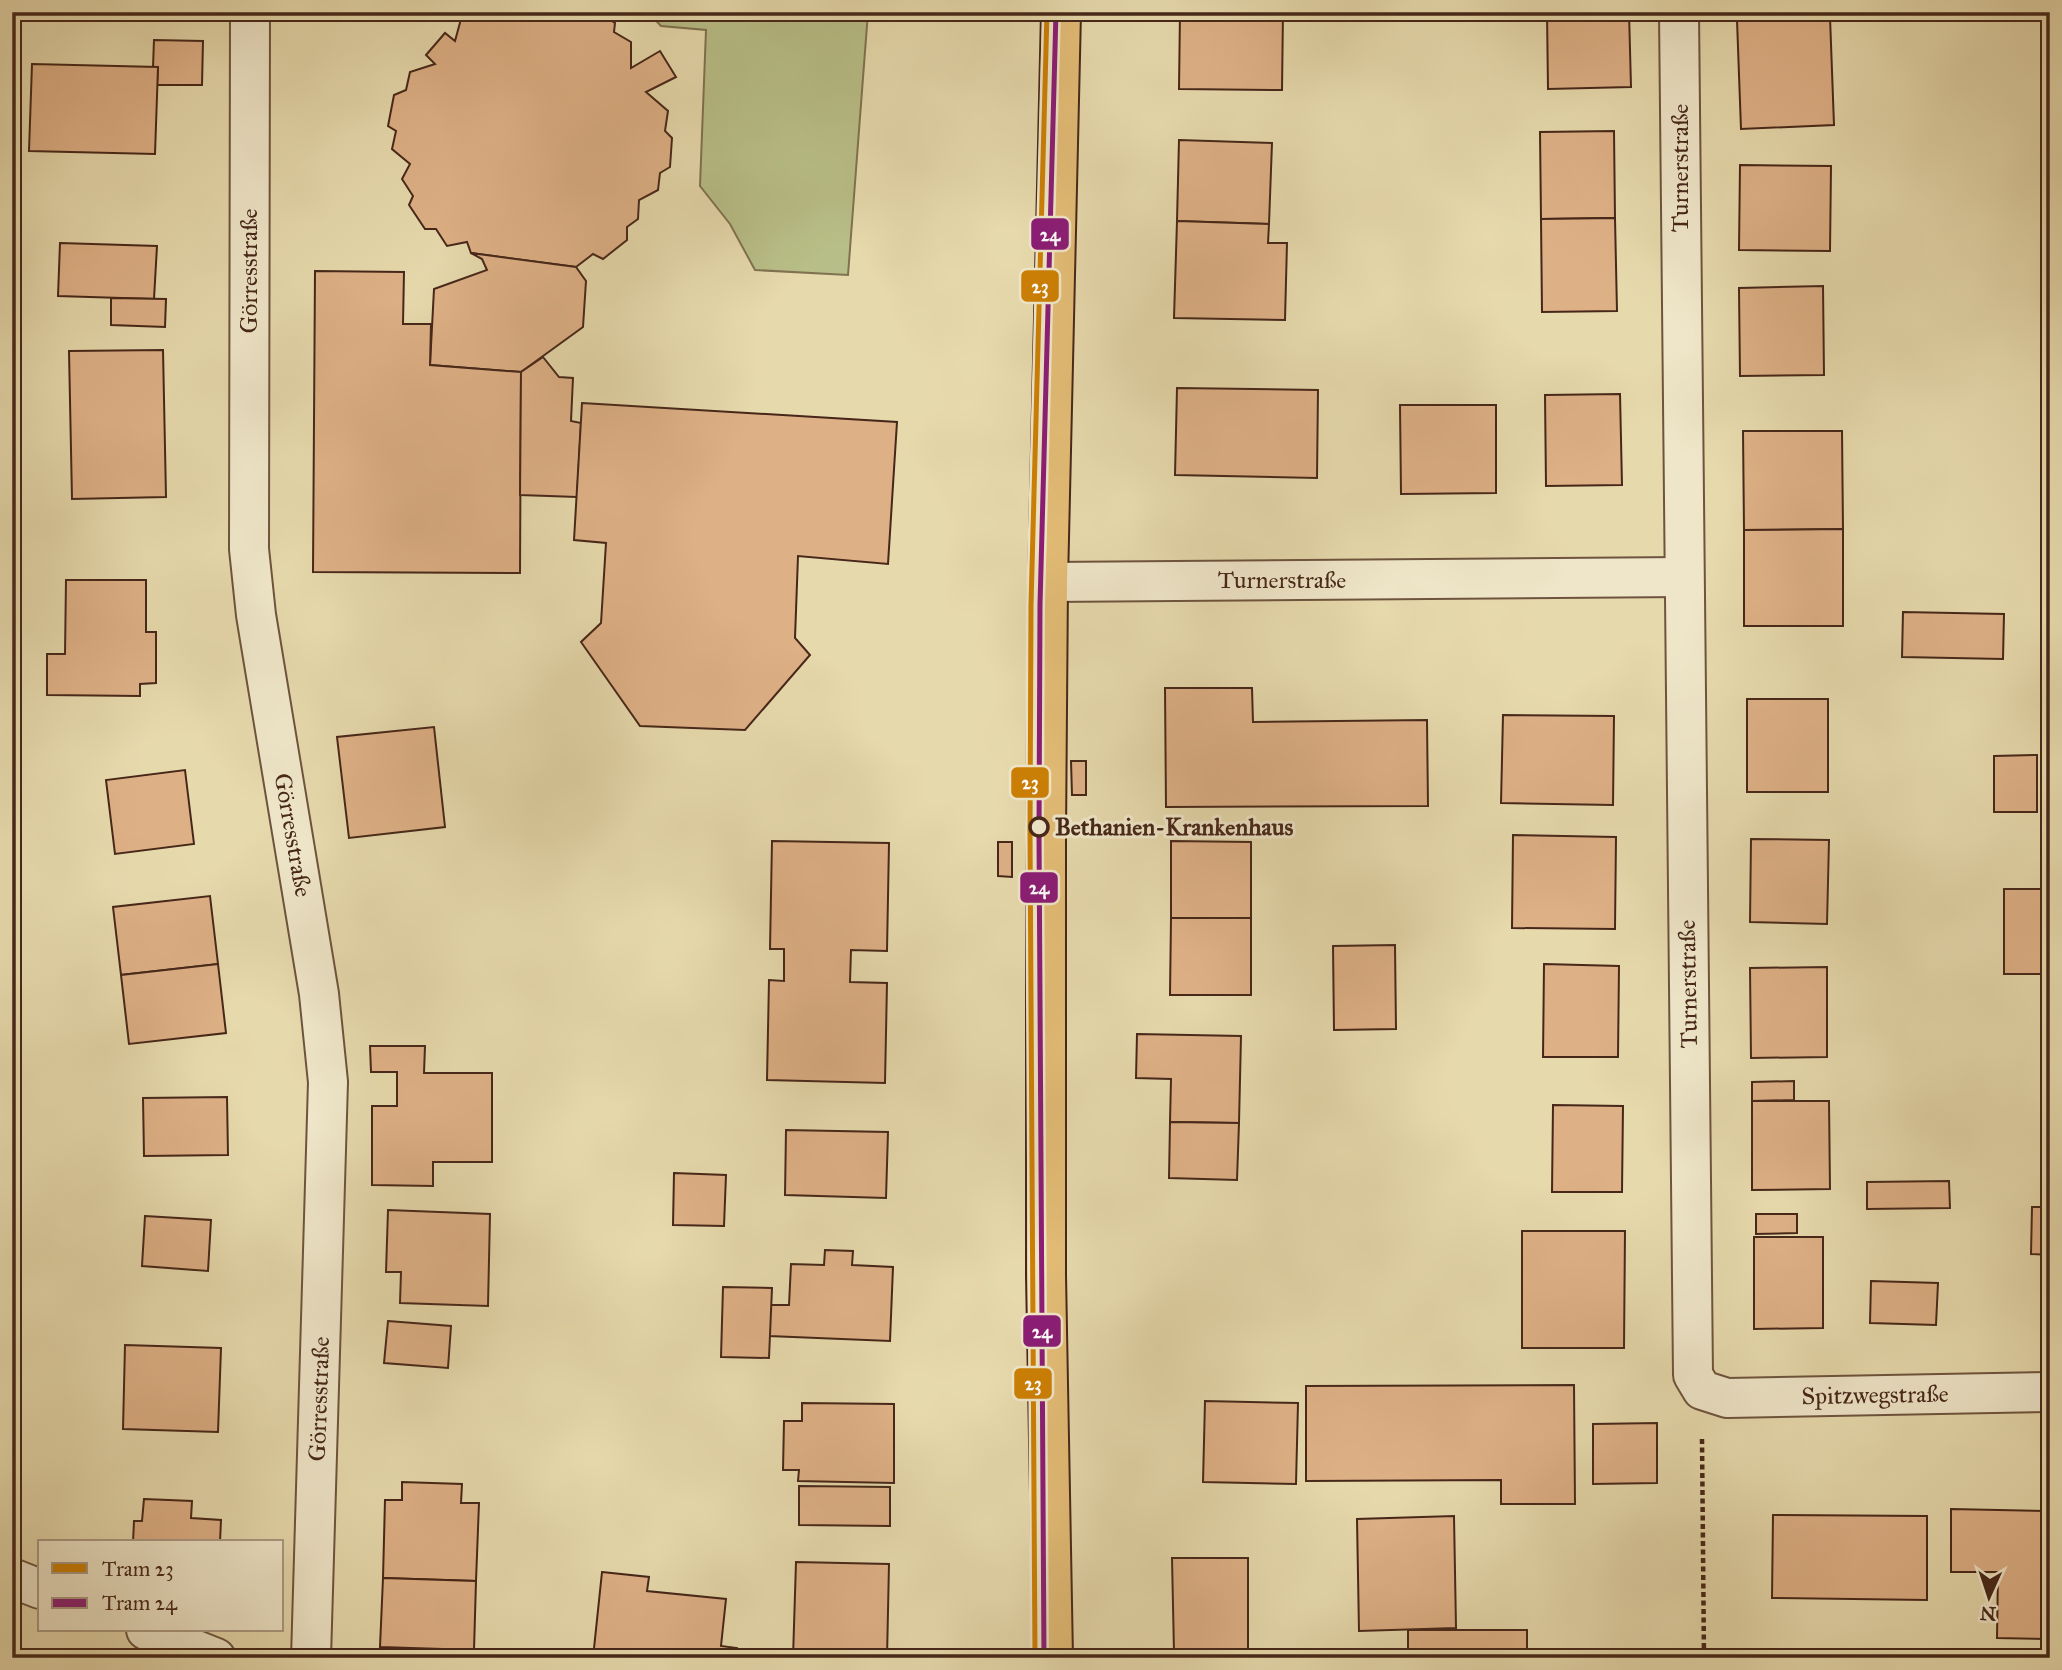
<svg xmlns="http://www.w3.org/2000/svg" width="2062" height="1670" viewBox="0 0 2062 1670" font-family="'IM FELL Great Primer',serif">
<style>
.green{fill:#b8be87;stroke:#7f7250;stroke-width:2}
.building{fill:#deb086;stroke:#462719;stroke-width:2}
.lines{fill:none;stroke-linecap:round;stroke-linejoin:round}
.minor-casing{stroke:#6e543e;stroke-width:42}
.major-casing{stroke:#462719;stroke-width:42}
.path{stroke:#462719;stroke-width:4.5;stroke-dasharray:5 3.5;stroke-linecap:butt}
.minor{stroke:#efe6c9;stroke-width:38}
.major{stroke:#e3bc76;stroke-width:38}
.tram-1-casing{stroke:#efe6c9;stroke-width:10}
.tram-2-casing{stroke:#efe6c9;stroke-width:10}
.tram-1{stroke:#cc7f04;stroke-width:5}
.tram-2{stroke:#8b1c75;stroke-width:5}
.stop-dot{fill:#efe6c9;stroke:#462719;stroke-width:3.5}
.labels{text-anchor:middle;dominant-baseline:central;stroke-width:6;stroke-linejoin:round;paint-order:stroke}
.street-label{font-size:24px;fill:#462719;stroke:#efe6c9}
.stop-label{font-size:24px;font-weight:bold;fill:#462719;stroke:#efe6c9;text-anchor:start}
.line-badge{stroke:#efe6c9;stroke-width:2.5}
.badge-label{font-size:19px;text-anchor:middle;font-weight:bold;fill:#fff}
</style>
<rect width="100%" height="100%" fill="#e6d9ac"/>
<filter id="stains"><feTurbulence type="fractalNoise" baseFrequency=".00286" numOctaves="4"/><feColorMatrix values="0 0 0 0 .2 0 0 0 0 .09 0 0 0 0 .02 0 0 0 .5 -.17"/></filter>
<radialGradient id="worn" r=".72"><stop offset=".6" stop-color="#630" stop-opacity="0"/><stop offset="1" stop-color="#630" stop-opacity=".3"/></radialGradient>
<!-- green -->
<polygon class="green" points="648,12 868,12 848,275 755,270 730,224 700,186 706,30 661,26"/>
<!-- building -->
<g class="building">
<polygon points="26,12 140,12 140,18 26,21"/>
<polygon points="482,12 597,12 615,23 614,32 631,42 631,68 660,51 676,77 646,92 668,111 665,131 672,138 670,167 660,173 658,190 639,200 638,219 627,227 627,240 603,259 593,254 576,267 471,253 467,242 447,246 436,229 425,229 409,205 413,196 402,179 410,164 392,149 396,131 388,126 394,95 406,90 410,72 435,64 426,55 445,33 455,41 461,19 481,15"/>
<polygon points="1180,12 1283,12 1282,90 1179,89"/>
<polygon points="1547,12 1629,12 1631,87 1548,89"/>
<polygon points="1830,17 1834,125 1741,129 1737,20"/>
<polygon points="154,40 203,41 202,85 157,85 158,67 153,67"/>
<polygon points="32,64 158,67 155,154 29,151"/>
<polygon points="1614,131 1615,218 1541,219 1540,132"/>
<polygon points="1179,140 1272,143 1269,224 1177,221"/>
<polygon points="1740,165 1831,166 1830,251 1739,250"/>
<polygon points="1615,218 1617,311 1542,312 1541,219"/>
<polygon points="1177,221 1269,224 1268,243 1287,243 1285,320 1174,318"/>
<polygon points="60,243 157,246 154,299 58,296"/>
<polygon points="471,253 576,267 586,281 583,327 521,372 430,365 434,289 487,270 482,259"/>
<polygon points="315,271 404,272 403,324 431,324 430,365 521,372 520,573 313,572"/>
<polygon points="2044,285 2050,285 2050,380 2043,380"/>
<polygon points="1823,286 1824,375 1740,376 1739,288"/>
<polygon points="111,298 166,299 165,327 111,325"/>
<polygon points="163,350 166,497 72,499 69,351"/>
<polygon points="543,357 559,377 573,378 571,421 581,423 577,497 520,495 521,372"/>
<polygon points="1177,388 1318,390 1317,478 1175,475"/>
<polygon points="1620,394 1622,485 1546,486 1545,395"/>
<polygon points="582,403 897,422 888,564 798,556 795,638 810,655 745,730 640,726 581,642 601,623 606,543 574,540"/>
<polygon points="1400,405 1496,405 1496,493 1401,494"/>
<polygon points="1743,431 1842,431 1843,529 1744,530"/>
<polygon points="1843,529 1843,626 1744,626 1744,530"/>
<polygon points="66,580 146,580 146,632 156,632 156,683 140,684 140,696 47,695 47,654 65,654"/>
<polygon points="1903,612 2004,614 2003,659 1902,657"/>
<polygon points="1165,688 1252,688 1253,722 1427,720 1428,806 1166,807"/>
<rect x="1747" y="699" width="81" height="93"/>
<polygon points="1503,715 1614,716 1613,805 1501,803"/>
<polygon points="434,727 445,827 349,838 337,737"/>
<polygon points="2037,755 2037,812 1994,812 1994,756"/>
<polygon points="1071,761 1086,761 1086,795 1072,795"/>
<polygon points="185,770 194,844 115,854 106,780"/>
<polygon points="1513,835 1616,837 1615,929 1512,928"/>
<polygon points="1751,839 1829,840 1827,924 1750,922"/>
<polygon points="772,841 889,843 887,951 851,950 850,982 887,983 885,1083 767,1080 769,980 784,981 784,949 770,949"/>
<polygon points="1171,841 1251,842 1251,918 1171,918"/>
<polygon points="998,842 1012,842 1012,877 998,876"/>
<rect x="2004" y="889" width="46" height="85"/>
<polygon points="210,896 218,964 121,975 113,907"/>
<polygon points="1171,918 1251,918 1251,995 1170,995"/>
<polygon points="1395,945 1396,1029 1334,1030 1333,946"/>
<polygon points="218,964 226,1033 129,1044 121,975"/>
<polygon points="1544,964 1619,966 1618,1057 1543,1057"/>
<polygon points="1827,967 1827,1057 1751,1058 1750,968"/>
<polygon points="1137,1034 1241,1036 1239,1123 1170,1122 1171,1079 1136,1078"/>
<polygon points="370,1046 425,1046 424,1073 492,1073 492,1162 433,1162 433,1186 372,1185 372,1106 397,1106 397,1072 371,1072"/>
<polygon points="1794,1081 1794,1100 1752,1101 1752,1082"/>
<polygon points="227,1097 228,1155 144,1156 143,1098"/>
<polygon points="1752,1101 1829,1101 1830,1189 1752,1190"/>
<polygon points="1553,1105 1623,1106 1622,1192 1552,1192"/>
<polygon points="1170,1122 1239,1123 1237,1180 1169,1178"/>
<polygon points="786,1130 888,1132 886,1198 785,1195"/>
<polygon points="674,1173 726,1175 724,1226 673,1225"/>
<polygon points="1949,1181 1950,1208 1867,1209 1867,1182"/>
<polygon points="2032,1207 2050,1207 2050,1255 2031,1254"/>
<polygon points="388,1210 490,1214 488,1306 400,1303 401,1272 386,1272"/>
<polygon points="1756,1214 1797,1214 1797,1233 1756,1234"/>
<polygon points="145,1216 211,1220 208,1271 142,1266"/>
<polygon points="1522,1231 1625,1231 1624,1348 1522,1348"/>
<polygon points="1754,1237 1823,1237 1823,1328 1754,1329"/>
<polygon points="825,1250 853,1251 852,1265 893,1267 890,1341 769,1336 770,1305 789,1305 791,1264 824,1265"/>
<polygon points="1871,1281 1938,1283 1936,1325 1870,1323"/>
<polygon points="723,1287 772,1288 769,1358 721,1357"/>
<polygon points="388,1321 451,1326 448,1368 384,1363"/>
<polygon points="125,1345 221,1348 218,1432 123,1429"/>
<polygon points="1574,1385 1575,1504 1501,1504 1501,1480 1306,1481 1306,1386"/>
<polygon points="1205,1401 1298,1403 1296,1484 1203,1482"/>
<polygon points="802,1403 894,1404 894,1483 798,1481 799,1470 783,1470 784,1421 802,1421"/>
<polygon points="1657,1423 1657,1483 1593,1484 1593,1424"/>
<polygon points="402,1482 462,1484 461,1503 479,1503 476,1581 383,1578 385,1500 402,1500"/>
<polygon points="799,1486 890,1487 890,1526 799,1525"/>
<polygon points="144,1499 192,1501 191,1518 221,1520 220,1542 133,1542 134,1521 142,1521"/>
<polygon points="1951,1509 2050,1511 2050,1639 1997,1638 1998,1572 1951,1572"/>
<polygon points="1773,1515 1927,1516 1927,1600 1772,1598"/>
<polygon points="1454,1516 1456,1628 1359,1631 1357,1519"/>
<polygon points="1172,1558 1248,1558 1248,1651 1174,1652"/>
<polygon points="796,1562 889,1564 887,1658 793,1658"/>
<polygon points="602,1572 649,1577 647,1591 726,1599 721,1646 737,1648 736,1658 593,1658"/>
<polygon points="383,1578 476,1581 474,1650 380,1647"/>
<rect x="1408" y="1630" width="119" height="28"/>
<polygon points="1248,1651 1248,1658 1174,1658 1174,1652"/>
</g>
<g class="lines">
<defs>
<g id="minor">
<polyline points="250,12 249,549 256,615 319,994 328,1082 311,1658"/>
<polyline points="1679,12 1693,1375 1702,1390 1727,1398 2050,1392"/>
<polyline points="1048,582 1684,577"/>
<polyline points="12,1578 40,1589"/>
<polyline points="146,1630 216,1658"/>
</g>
<polyline id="major" points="1053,1658 1046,1275 1046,835 1048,582 1061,12"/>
</defs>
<!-- minor casing -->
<use href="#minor" class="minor-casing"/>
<!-- major casing -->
<use href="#major" class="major-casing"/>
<!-- path -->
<polyline class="path" points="1702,1439 1704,1658"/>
<!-- minor -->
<use href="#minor" class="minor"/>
<!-- major -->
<use href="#major" class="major"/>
<defs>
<polyline id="tram-1" points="1035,1658 1030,834 1031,605 1047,12"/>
<polyline id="tram-2" points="1044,1658 1039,834 1040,605 1056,12"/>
</defs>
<!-- tram-1 casing -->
<use href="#tram-1" class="tram-1-casing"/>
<!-- tram-2 casing -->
<use href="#tram-2" class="tram-2-casing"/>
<!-- tram-1 -->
<use href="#tram-1" class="tram-1"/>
<!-- tram-2 -->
<use href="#tram-2" class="tram-2"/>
</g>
<!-- markers -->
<circle class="stop-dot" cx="1039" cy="827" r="9"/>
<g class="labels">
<!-- street labels -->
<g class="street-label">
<text transform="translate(1680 168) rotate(-90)">Turnerstraße</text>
<text transform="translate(249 271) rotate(-90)">Görresstraße</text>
<text x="1282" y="580">Turnerstraße</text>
<text transform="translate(293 835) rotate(80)">Görresstraße</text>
<text transform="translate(1688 984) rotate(-91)">Turnerstraße</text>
<text transform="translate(1875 1395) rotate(-1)">Spitzwegstraße</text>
<text transform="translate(319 1399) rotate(-88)">Görresstraße</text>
</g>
<!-- stop labels -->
<g class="stop-label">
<text x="1055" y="827">Bethanien-Krankenhaus</text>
</g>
</g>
<g class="line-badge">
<rect x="1030" y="217" width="40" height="34" rx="7" fill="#8b1c75"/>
<rect x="1020" y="269" width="40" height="34" rx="7" fill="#cc7f04"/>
<rect x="1010" y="766" width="40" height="33" rx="7" fill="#cc7f04"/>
<rect x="1019" y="871" width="40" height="33" rx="7" fill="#8b1c75"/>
<rect x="1022" y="1314" width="40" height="34" rx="7" fill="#8b1c75"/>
<rect x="1013" y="1367" width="40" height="33" rx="7" fill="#cc7f04"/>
</g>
<g class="badge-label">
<text x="1050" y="241">24</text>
<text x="1040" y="293">23</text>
<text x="1030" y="789">23</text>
<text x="1039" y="894">24</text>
<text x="1042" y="1338">24</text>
<text x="1033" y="1390">23</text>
</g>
<!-- margin -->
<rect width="2062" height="1670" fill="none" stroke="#e6d9ac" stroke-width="42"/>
<rect x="14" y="14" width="2034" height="1642" fill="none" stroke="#462719" stroke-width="3.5"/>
<rect x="21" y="21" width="2020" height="1628" fill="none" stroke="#462719" stroke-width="2"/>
<!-- legend -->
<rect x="38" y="1540" width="245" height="91" fill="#efe6c9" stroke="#ab9a83" stroke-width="2"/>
<rect x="52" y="1563" width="35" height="10" fill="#cc7f04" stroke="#ab9a83" stroke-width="2"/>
<text x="102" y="1576" font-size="21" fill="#462719">Tram 23</text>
<rect x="52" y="1598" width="35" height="10" fill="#8b1c75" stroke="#ab9a83" stroke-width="2"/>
<text x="102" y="1610" font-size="21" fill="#462719">Tram 24</text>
<!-- north arrow -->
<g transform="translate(1989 1597) rotate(183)" stroke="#efe6c9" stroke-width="5" paint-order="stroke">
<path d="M0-5L12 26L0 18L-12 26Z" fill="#462719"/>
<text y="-10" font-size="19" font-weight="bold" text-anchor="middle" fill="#462719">N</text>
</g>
<rect width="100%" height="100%" filter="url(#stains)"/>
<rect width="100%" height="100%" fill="url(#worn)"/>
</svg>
